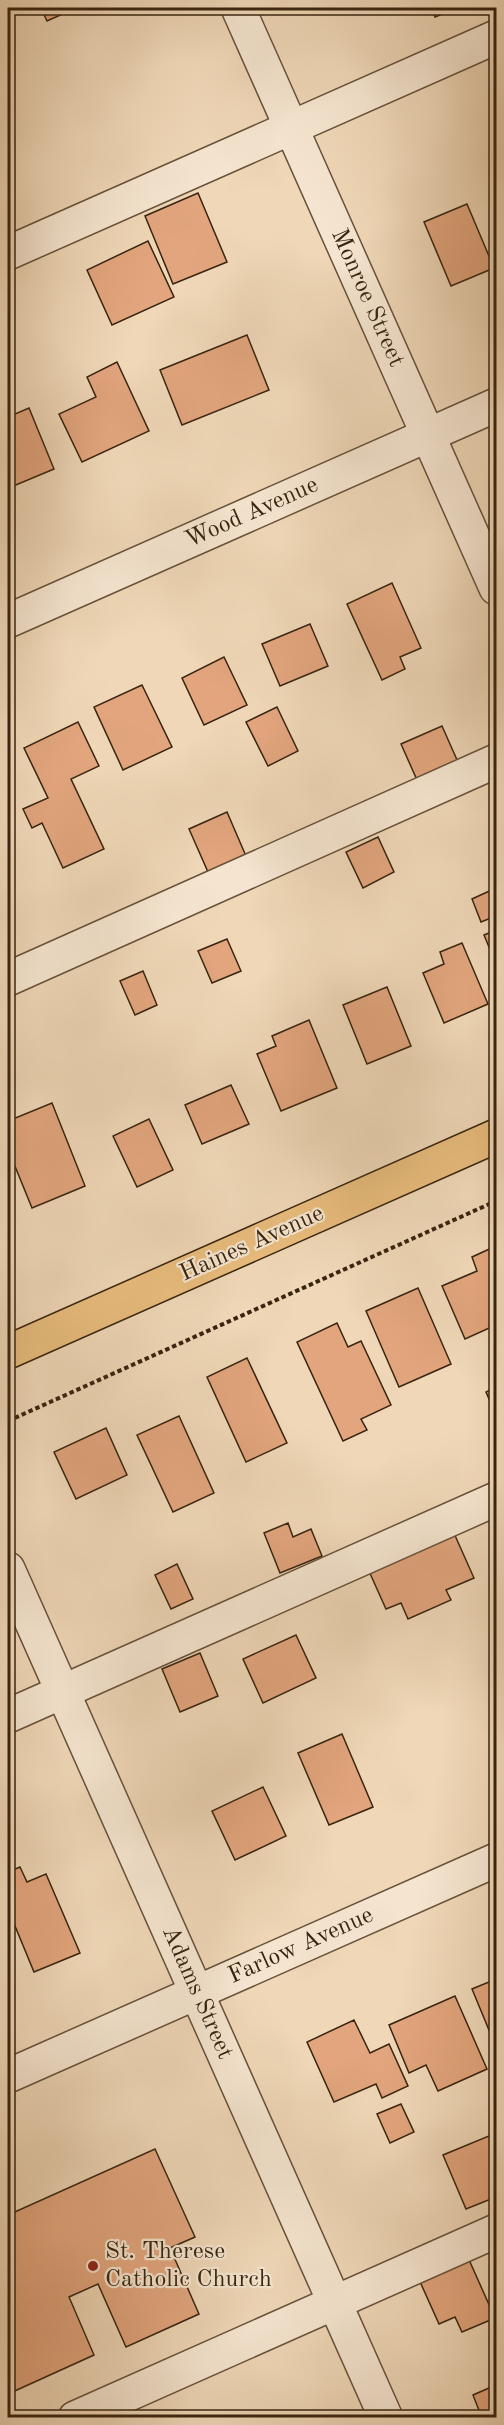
<svg xmlns="http://www.w3.org/2000/svg" width="504" height="2425" viewBox="0 0 504 2425" font-family="'Old Standard TT',serif">
<style>
.building{fill:#e2a57d;stroke:#382410;stroke-width:1.5}
.lines{fill:none;stroke-linecap:round;stroke-linejoin:round}
.minor-casing{stroke:#66513a;stroke-width:36}
.major-casing{stroke:#382410;stroke-width:36}
.path{stroke:#382410;stroke-width:4;stroke-dasharray:4.5 3;stroke-linecap:butt}
.minor{stroke:#f5e5d0;stroke-width:33}
.major{stroke:#e8bc7c;stroke-width:33}
.poi-dot{fill:#8f2418;stroke:#f5e5d0;stroke-width:2}
.labels{text-anchor:middle;dominant-baseline:central;stroke-width:4.5;stroke-linejoin:round;paint-order:stroke}
.street-label{font-size:24px;fill:#382410;stroke:#f5e5d0}
.poi-label{font-size:24px;fill:#382410;stroke:#f5e5d0;text-anchor:start}
</style>
<rect width="100%" height="100%" fill="#efd7b7"/>
<filter id="stains"><feTurbulence type="fractalNoise" baseFrequency=".00333" numOctaves="4"/><feColorMatrix values="0 0 0 0 .2 0 0 0 0 .09 0 0 0 0 .02 0 0 0 .5 -.17"/></filter>
<radialGradient id="worn" r=".72"><stop offset=".6" stop-color="#630" stop-opacity="0"/><stop offset="1" stop-color="#630" stop-opacity=".3"/></radialGradient>
<!-- building -->
<g class="building">
<polygon points="41,8 76,8 47,21"/>
<polygon points="432,8 458,8 435,17"/>
<polygon points="198,193 227,262 173,284 145,216"/>
<polygon points="467,204 494,268 451,286 424,222"/>
<polygon points="148,241 174,297 112,325 87,270"/>
<polygon points="247,335 269,390 182,425 160,370"/>
<polygon points="117,362 149,431 82,462 59,414 96,397 87,377"/>
<polygon points="29,408 54,469 11,487 8,480 8,417"/>
<polygon points="392,583 421,648 400,657 405,669 382,680 347,604"/>
<polygon points="310,624 328,666 280,686 262,644"/>
<polygon points="224,657 247,705 204,725 182,678"/>
<polygon points="142,685 172,747 123,770 94,707"/>
<polygon points="277,707 298,751 268,766 246,722"/>
<polygon points="78,722 99,766 71,779 104,849 63,868 42,823 32,828 23,809 48,798 24,748"/>
<polygon points="442,726 458,762 417,780 401,744"/>
<polygon points="227,812 246,856 208,872 189,829"/>
<polygon points="378,837 394,872 363,888 346,852"/>
<polygon points="496,888 496,916 481,922 472,899"/>
<polygon points="496,930 496,964 484,935"/>
<polygon points="227,939 241,971 212,983 198,951"/>
<polygon points="462,943 488,1004 444,1023 423,973 444,964 440,952"/>
<polygon points="143,971 157,1005 135,1015 120,981"/>
<polygon points="387,987 411,1046 367,1064 343,1005"/>
<polygon points="309,1020 337,1088 281,1111 257,1054 276,1046 272,1036"/>
<polygon points="231,1085 249,1124 202,1144 185,1105"/>
<polygon points="52,1103 85,1186 32,1208 8,1149 8,1121"/>
<polygon points="149,1119 173,1170 137,1187 113,1136"/>
<polygon points="496,1246 496,1325 465,1339 442,1286 477,1271 472,1257"/>
<polygon points="418,1288 451,1364 399,1387 366,1311"/>
<polygon points="337,1323 348,1347 361,1341 391,1405 361,1419 367,1430 343,1441 297,1342"/>
<polygon points="247,1358 287,1443 246,1462 207,1377"/>
<polygon points="496,1387 496,1415 486,1392"/>
<polygon points="179,1416 214,1493 173,1512 137,1435"/>
<polygon points="106,1428 127,1475 76,1499 54,1452"/>
<polygon points="288,1523 293,1537 311,1529 322,1556 280,1573 264,1533"/>
<polygon points="453,1531 474,1578 446,1590 451,1600 408,1619 401,1603 386,1609 368,1569"/>
<polygon points="177,1564 193,1599 171,1609 155,1575"/>
<polygon points="296,1635 316,1678 263,1703 243,1659"/>
<polygon points="200,1653 218,1696 180,1712 162,1669"/>
<polygon points="342,1734 373,1807 329,1825 298,1753"/>
<polygon points="263,1787 286,1836 235,1860 212,1811"/>
<polygon points="20,1867 27,1882 46,1874 80,1953 34,1972 8,1909 8,1872"/>
<polygon points="496,1979 496,2047 472,1989"/>
<polygon points="455,1996 487,2069 438,2091 426,2065 409,2073 389,2025"/>
<polygon points="354,2020 370,2053 389,2044 408,2086 382,2098 376,2084 334,2102 307,2042"/>
<polygon points="401,2104 414,2132 390,2143 377,2114"/>
<polygon points="496,2133 496,2197 466,2209 443,2155"/>
<polygon points="155,2149 195,2237 170,2248 199,2314 126,2347 98,2284 69,2297 94,2355 8,2394 8,2215"/>
<polygon points="466,2253 495,2318 462,2332 455,2317 439,2324 417,2275"/>
<polygon points="496,2385 496,2418 482,2418 473,2395"/>
</g>
<g class="lines">
<defs>
<g id="minor">
<polyline points="238,8 496,588"/>
<polyline points="8,253 496,37"/>
<polyline points="8,621 496,405"/>
<polyline points="8,979 496,761"/>
<polyline points="8,1569 386,2418"/>
<polyline points="8,1716 496,1499"/>
<polyline points="8,2076 496,1860"/>
<polyline points="75,2418 496,2231"/>
</g>
<polyline id="major" points="8,1352 496,1136"/>
</defs>
<!-- minor casing -->
<use href="#minor" class="minor-casing"/>
<!-- major casing -->
<use href="#major" class="major-casing"/>
<!-- path -->
<polyline class="path" points="8,1421 496,1201"/>
<!-- minor -->
<use href="#minor" class="minor"/>
<!-- major -->
<use href="#major" class="major"/>
</g>
<!-- markers -->
<circle class="poi-dot" cx="93" cy="2266" r="6"/>
<g class="labels">
<!-- street labels -->
<g class="street-label">
<text transform="translate(367 298) rotate(66)">Monroe Street</text>
<text transform="translate(252 513) rotate(-24)">Wood Avenue</text>
<text transform="translate(252 1244) rotate(-24)">Haines Avenue</text>
<text transform="translate(301 1946) rotate(-24)">Farlow Avenue</text>
<text transform="translate(197 1993) rotate(66)">Adams Street</text>
</g>
<!-- poi labels -->
<g class="poi-label">
<text x="105" y="2252">St. Therese<tspan x="105" dy="28">Catholic Church</tspan></text>
</g>
</g>
<!-- margin -->
<rect width="504" height="2425" fill="none" stroke="#efd7b7" stroke-width="30"/>
<rect x="9" y="9" width="486" height="2407" fill="none" stroke="#382410" stroke-width="3"/>
<rect x="15" y="15" width="474" height="2395" fill="none" stroke="#382410" stroke-width="1.5"/>
<rect width="100%" height="100%" filter="url(#stains)"/>
<rect width="100%" height="100%" fill="url(#worn)"/>
</svg>
